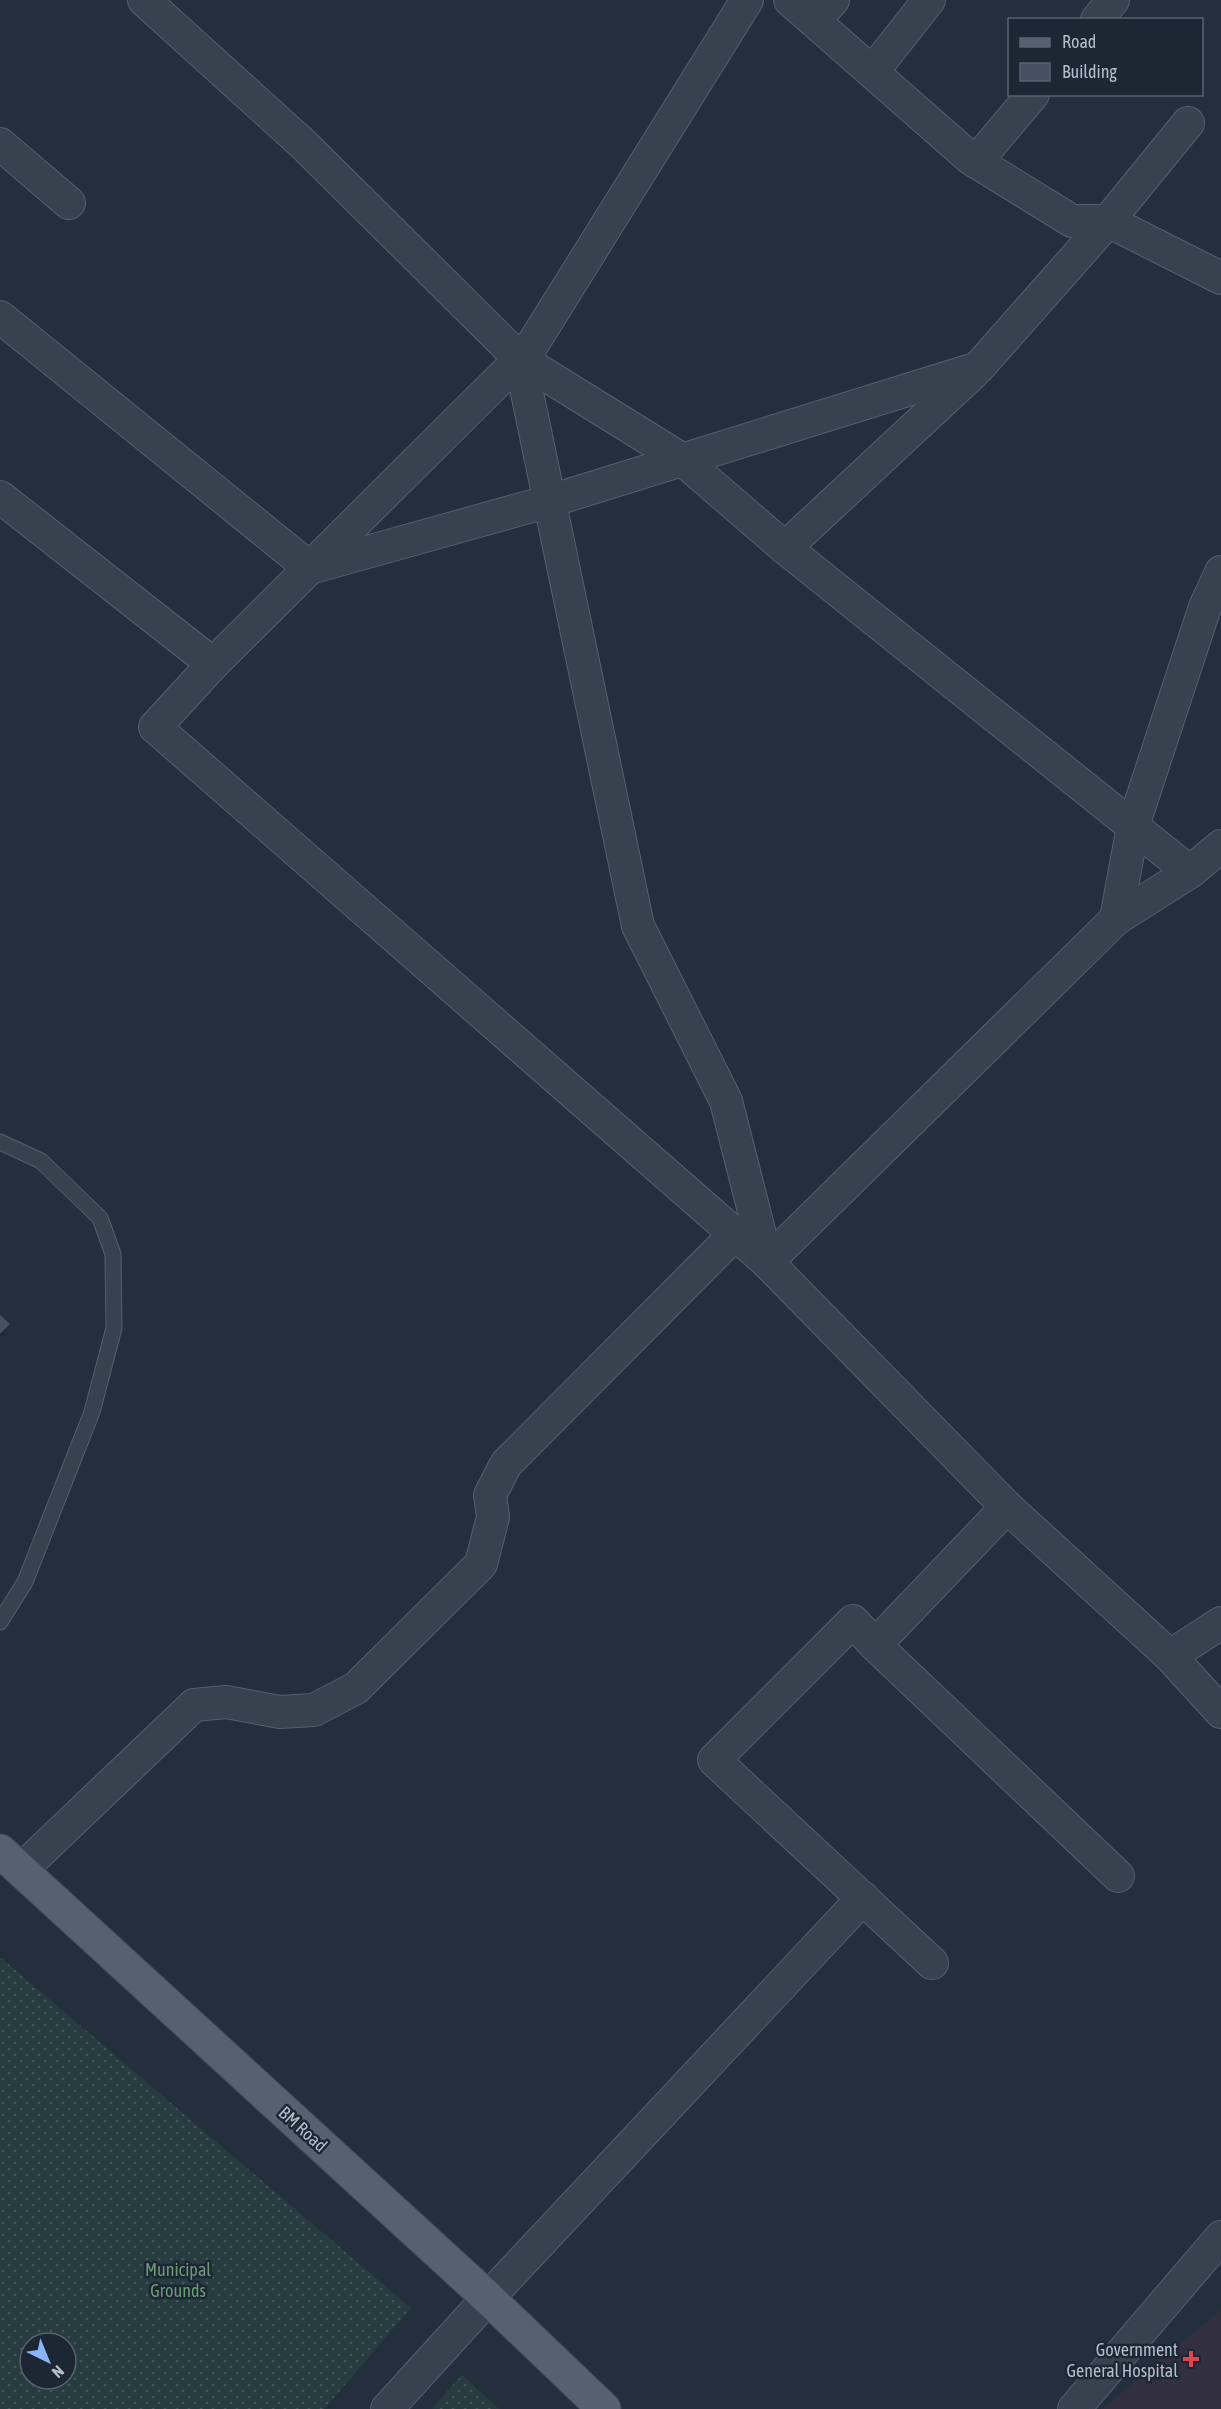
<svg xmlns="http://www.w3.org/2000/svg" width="1221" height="2409" viewBox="0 0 1221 2409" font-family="'Asap Condensed',sans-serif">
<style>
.medical{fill:#32303f}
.grass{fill:url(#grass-dots);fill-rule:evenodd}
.building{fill:#455162;filter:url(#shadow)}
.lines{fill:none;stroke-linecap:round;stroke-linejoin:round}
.lane-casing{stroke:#565f6c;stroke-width:17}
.street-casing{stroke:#565f6c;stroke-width:34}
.primary-casing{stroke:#414a57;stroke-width:35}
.lane{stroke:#38414e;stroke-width:15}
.street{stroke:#38414e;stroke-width:32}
.primary{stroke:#56606e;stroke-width:33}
.health-dot{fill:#e0444e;stroke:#1d2633;stroke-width:2}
.labels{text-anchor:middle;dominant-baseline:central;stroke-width:5;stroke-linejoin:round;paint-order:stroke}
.street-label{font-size:18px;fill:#b4bcc9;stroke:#1d2633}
.park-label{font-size:18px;fill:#6b9a76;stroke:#1d2633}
.poi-label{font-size:18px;fill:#b4bcc9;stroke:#1d2633;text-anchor:end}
</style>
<defs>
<pattern id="grass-dots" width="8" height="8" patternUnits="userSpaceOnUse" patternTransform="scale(1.5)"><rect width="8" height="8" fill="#263c3f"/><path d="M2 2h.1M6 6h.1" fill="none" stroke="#435659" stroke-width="1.8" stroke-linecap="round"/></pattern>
<filter id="shadow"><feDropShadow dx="-5.5" dy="5.5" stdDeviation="3" flood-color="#0009"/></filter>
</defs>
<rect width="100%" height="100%" fill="#242f3e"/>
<!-- medical -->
<polygon class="medical" points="1221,2310 1221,2409 1102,2409"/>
<!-- grass -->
<g class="grass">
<path d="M0 1957 411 2308 324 2409H0ZM30 2343H66V2379H30Z"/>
<polygon points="462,2375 499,2409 432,2409"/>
</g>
<!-- building -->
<polygon class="building" points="0,1315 10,1324 0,1334"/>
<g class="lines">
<defs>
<polyline id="lane" points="0,1142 41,1161 100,1218 113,1254 114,1328 92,1412 25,1582 0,1622"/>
<g id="street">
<polyline points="144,0 303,144 520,359 683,460 785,548 1190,872"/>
<polyline points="790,0 970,158 1072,221 1108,221 1221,278"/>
<polyline points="1097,20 1113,0"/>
<polyline points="814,21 833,0"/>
<polyline points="873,71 929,0"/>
<polyline points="0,144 69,203"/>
<polyline points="976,162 1033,94"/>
<polyline points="0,317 310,568 550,501 978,368 1108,221 1188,123"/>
<polyline points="520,359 638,926 726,1101 767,1262"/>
<polyline points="0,497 213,664 155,727 767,1262 1007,1507 1170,1656 1221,1623"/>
<polyline points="785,548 973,373"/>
<polyline points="213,664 529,350 747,0"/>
<polyline points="1116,919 1133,826 1205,607 1221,572"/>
<polyline points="767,1262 1116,919 1190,872 1221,846"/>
<polyline points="1007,1507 875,1645 1118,1876"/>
<polyline points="875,1645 853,1621 714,1760 932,1963"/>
<polyline points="1170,1656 1221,1712"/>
<polyline points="21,1870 194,1705 226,1702 280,1712 314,1710 356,1688 481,1564 493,1517 490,1495 506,1464 735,1234"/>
<polyline points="387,2409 488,2298 863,1898"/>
<polyline points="1074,2409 1221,2237"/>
</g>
<polyline id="primary" points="0,1851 488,2298 604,2409"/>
</defs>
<!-- lane casing -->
<use href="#lane" class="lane-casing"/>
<!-- street casing -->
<use href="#street" class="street-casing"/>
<!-- primary casing -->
<use href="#primary" class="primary-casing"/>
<!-- lane -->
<use href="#lane" class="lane"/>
<!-- street -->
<use href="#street" class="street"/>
<!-- primary -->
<use href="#primary" class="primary"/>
</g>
<!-- markers -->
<path class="health-dot" d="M1188 2350h6v6h6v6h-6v6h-6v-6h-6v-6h6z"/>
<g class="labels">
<!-- street labels -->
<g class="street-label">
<text transform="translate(303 2129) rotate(42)">BM Road</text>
</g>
<!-- park labels -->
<g class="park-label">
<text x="178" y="2269">Municipal<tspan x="178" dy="21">Grounds</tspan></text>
</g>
<!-- poi labels -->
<g class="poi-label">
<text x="1178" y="2349">Government<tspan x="1178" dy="21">General Hospital</tspan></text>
</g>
</g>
<!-- legend -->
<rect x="1008" y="18" width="195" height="78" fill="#1d2633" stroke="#59626f" stroke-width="1.5"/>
<rect x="1020" y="38" width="30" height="9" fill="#56606e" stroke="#59626f" stroke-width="1.5"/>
<text x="1062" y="48" font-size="18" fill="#b4bcc9">Road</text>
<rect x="1020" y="63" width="30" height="18" fill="#455162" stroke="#59626f" stroke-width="1.5"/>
<text x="1062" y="78" font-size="18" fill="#b4bcc9">Building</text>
<!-- north arrow -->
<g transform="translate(48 2361) rotate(137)"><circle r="28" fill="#1d2633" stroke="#59626f" stroke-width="1.5"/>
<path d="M0-4.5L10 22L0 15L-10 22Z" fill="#8ab4f8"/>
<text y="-9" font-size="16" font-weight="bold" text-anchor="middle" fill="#b4bcc9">N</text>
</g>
</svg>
